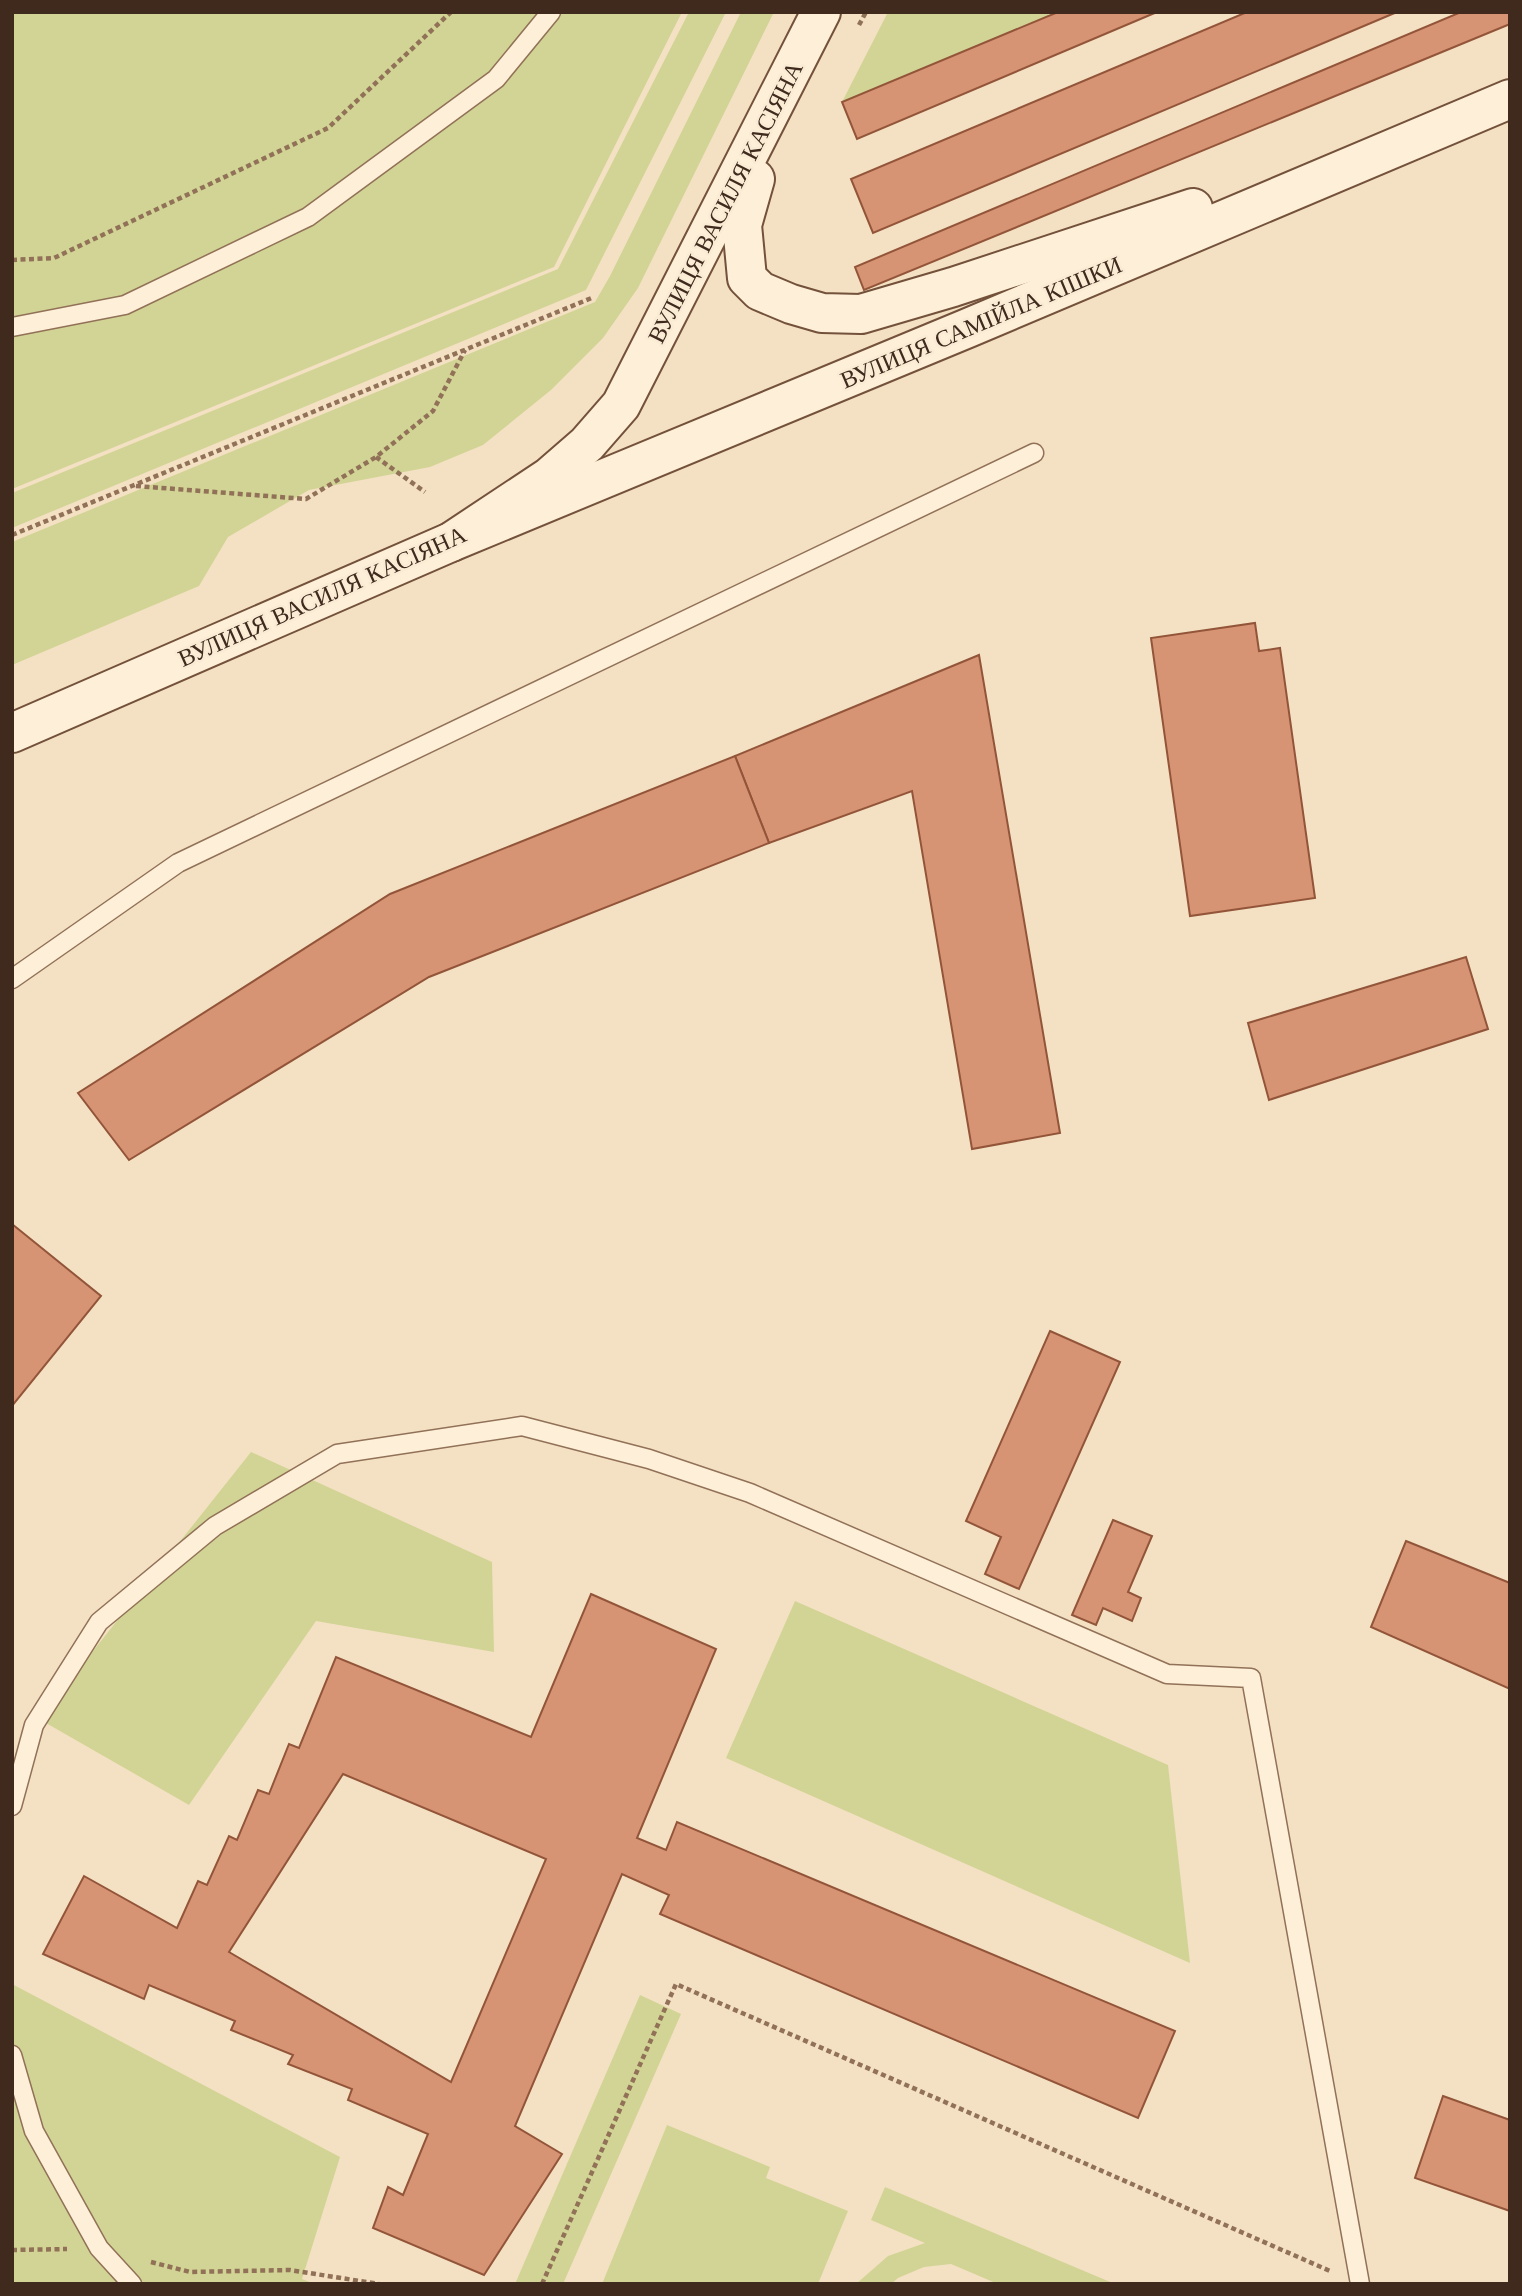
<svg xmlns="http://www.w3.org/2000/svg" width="1522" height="2296" viewBox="0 0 1522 2296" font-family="'Libre Baskerville',serif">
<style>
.green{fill:#d2d495}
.building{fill:#d79474;stroke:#935539;stroke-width:2;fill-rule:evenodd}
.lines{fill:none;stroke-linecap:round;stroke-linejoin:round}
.lane-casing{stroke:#917157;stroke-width:21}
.secondary-casing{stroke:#73513a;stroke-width:42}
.path{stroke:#917157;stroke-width:4.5;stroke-dasharray:5 3.5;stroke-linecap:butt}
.lane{stroke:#fdefd8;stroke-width:18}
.secondary{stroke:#fdefd8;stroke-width:38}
.labels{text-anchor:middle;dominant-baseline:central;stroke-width:5;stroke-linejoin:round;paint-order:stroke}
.street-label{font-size:24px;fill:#3f2a1d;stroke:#faecd4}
</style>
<rect width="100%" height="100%" fill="#f4e1c3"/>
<!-- green -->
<g class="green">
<polygon points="12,12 682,12 554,267 12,489"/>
<polygon points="689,12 726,12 586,290 12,528 12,493 558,269"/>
<polygon points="741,12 774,12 638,288 603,338 551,390 483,445 430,467 309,490 228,537 199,586 12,665 12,542 595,302 610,276"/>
<polygon points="888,12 1048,12 1049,16 842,102"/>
<polygon points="251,1452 492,1562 494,1652 316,1621 189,1805 39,1719"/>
<polygon points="795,1601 1168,1765 1190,1963 726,1758"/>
<polygon points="12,1984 340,2157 302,2279 315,2284 12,2284"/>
<polygon points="640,1995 681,2014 563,2284 515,2284"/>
<polygon points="667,2125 770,2167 766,2178 848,2211 818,2284 602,2284"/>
<polygon points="885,2187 1115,2284 998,2284 951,2264 924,2267 898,2278 891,2284 856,2284 888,2256 925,2243 871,2220"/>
</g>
<!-- building -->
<g class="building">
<polygon points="1058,12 1157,12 857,139 842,102"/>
<polygon points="1247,12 1397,12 873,233 851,179"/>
<polygon points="1461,12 1510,12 1510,24 864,290 855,267"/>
<polygon points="1255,623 1259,651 1280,648 1315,898 1190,916 1151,638"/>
<polygon points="979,655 1060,1133 972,1149 912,791 769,843 735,756"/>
<polygon points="735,756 769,843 429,977 129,1160 78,1093 390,894"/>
<polygon points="1466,957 1488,1029 1269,1100 1248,1023"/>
<polygon points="12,1224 101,1296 12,1406"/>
<polygon points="1050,1331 1120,1362 1019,1589 985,1574 1001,1537 966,1521"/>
<polygon points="1113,1520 1152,1536 1128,1592 1141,1598 1132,1621 1103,1608 1096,1625 1072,1615"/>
<polygon points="1406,1541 1510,1583 1510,1689 1371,1627"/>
<path d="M591 1594 716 1649 637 1838 666 1850 677 1822 1175 2031 1138 2118 660 1914 669 1895 622 1874 515 2126 562 2154 484 2275 373 2228 388 2187 403 2195 428 2134 348 2100 352 2089 288 2064 293 2055 231 2030 235 2021 149 1985 144 1999 43 1954 84 1876 177 1928 198 1881 207 1885 229 1836 237 1840 258 1790 269 1794 289 1744 299 1748 336 1657 531 1737ZM343 1774 546 1859 451 2082 229 1952Z"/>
<polygon points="1443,2096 1510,2120 1510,2211 1415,2178"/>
</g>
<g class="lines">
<defs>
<g id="lane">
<polyline points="12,327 125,305 308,217 496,79 551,12"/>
<polyline points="12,979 178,863 1034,453"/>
<polyline points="12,1806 34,1725 99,1622 215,1526 337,1454 522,1426 649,1459 750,1493 1167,1674 1251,1678 1360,2284"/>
<polyline points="12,2055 34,2131 99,2248 132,2284"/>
</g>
<g id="secondary">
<polyline points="755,179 742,225 747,278 760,291 791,304 822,313 861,314 953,287 1193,208"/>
<polyline points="451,542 968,328 1510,99"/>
<polyline points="12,733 451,542 549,477 587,444 621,405 821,12"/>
</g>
</defs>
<!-- lane casing -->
<use href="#lane" class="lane-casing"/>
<!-- secondary casing -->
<use href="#secondary" class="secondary-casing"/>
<!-- path -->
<g class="path">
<polyline points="859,25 866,12"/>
<polyline points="12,260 54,258 328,128 451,12"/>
<polyline points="376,457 425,492"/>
<polyline points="136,486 306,499 376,457 433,411 465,350"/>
<polyline points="12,535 594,297"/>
<polyline points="12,2250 67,2249"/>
<polyline points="151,2262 190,2272 290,2270 379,2284"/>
<polyline points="542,2284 676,1984 1330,2271"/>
</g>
<!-- lane -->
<use href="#lane" class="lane"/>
<!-- secondary -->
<use href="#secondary" class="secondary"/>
</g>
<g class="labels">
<!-- street labels -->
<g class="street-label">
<text transform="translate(725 202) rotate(-63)">ВУЛИЦЯ ВАСИЛЯ КАСІЯНА</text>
<text transform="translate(981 322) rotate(-23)">ВУЛИЦЯ САМІЙЛА КІШКИ</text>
<text transform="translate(322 596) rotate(-24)">ВУЛИЦЯ ВАСИЛЯ КАСІЯНА</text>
</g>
</g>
<!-- border -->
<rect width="1522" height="2296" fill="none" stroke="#3f2a1d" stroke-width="28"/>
</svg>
